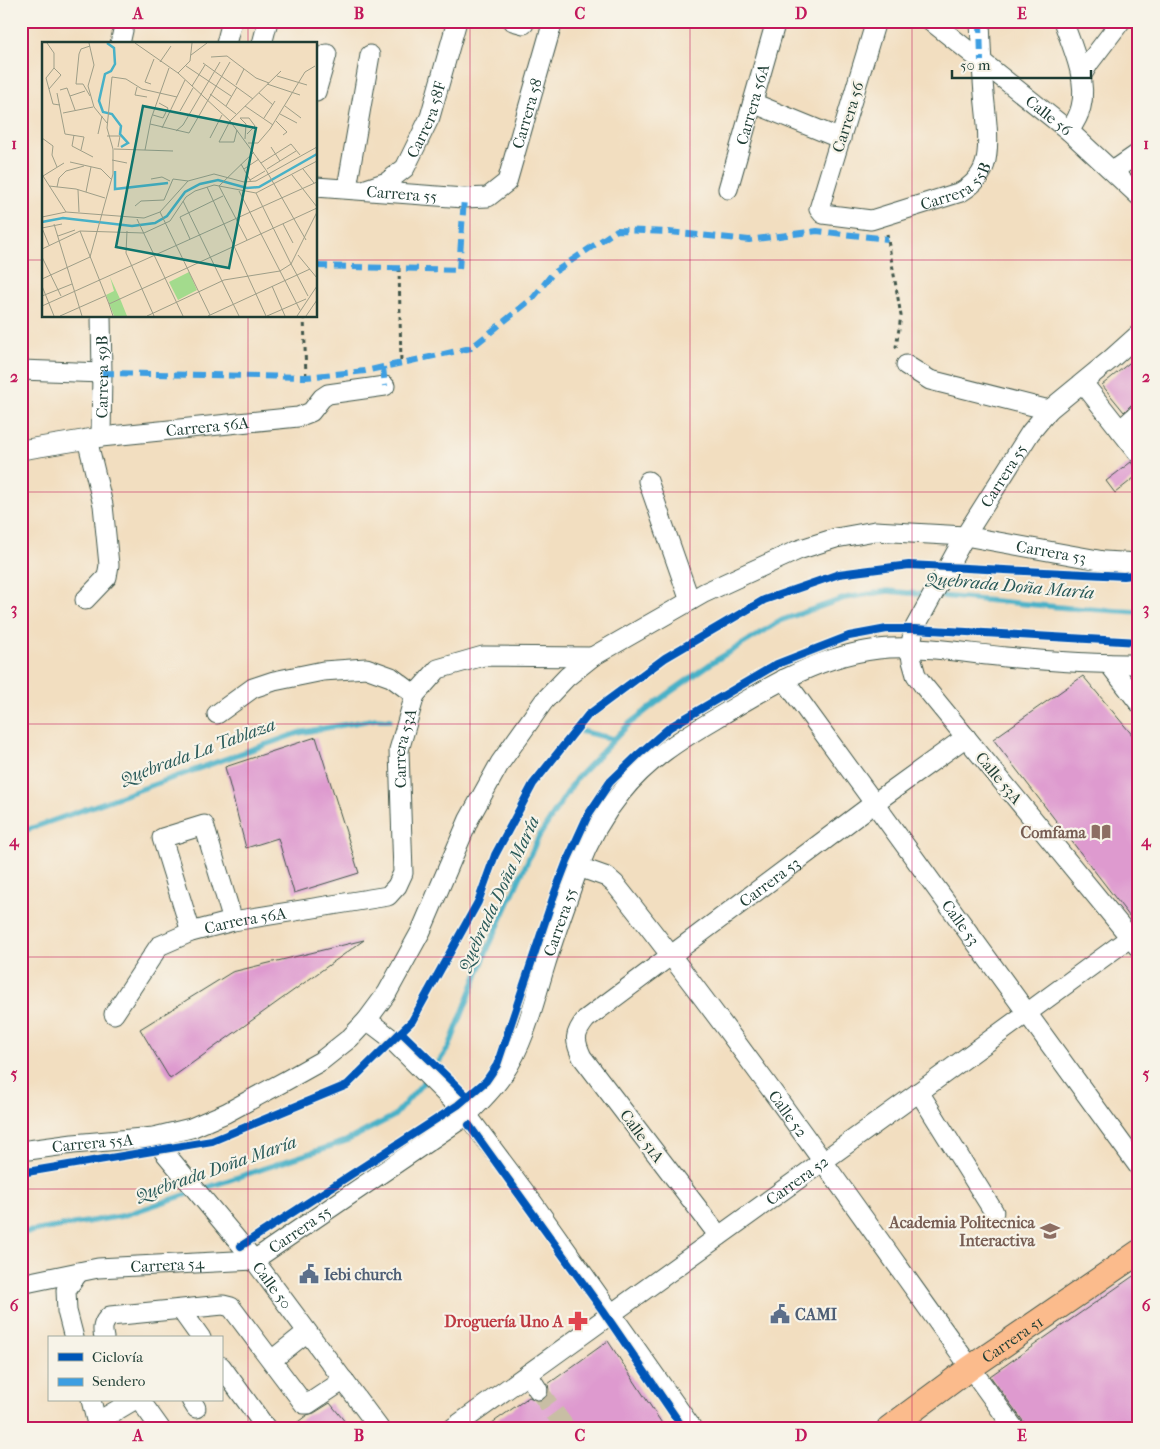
<svg xmlns="http://www.w3.org/2000/svg" width="1160" height="1449" viewBox="0 0 1160 1449" font-family="'IM FELL French Canon',serif">
<style>
.lines{fill:none;stroke-linecap:round;stroke-linejoin:round}
.stream{stroke:#48b1c7;stroke-width:5.5}
.building{fill:#de9acf}
.minor-tunnel{stroke:#c8bea4;stroke-width:19;stroke-dasharray:19 9;stroke-linecap:butt}
.minor-casing{stroke:#3f5549;stroke-width:21}
.major-casing{stroke:#3f5549;stroke-width:26}
.path{stroke:#3f5549;stroke-width:3;stroke-dasharray:4 4;stroke-linecap:butt}
.minor{stroke:#fff;stroke-width:19}
.major{stroke:#fbbb8c;stroke-width:24}
.quiet{stroke:#3c9ee2;stroke-width:6;stroke-dasharray:12 6;stroke-linecap:butt}
.cycleway-casing{stroke:#f7f3e8;stroke-width:11}
.cycleway{stroke:#0057b8;stroke-width:8}
.grid{fill:none;stroke:#c2185b;stroke-width:1;stroke-opacity:0.55}
.labels{text-anchor:middle;dominant-baseline:central;stroke-width:4.5;stroke-linejoin:round;paint-order:stroke}
.street-label{font-size:16px;fill:#1f3d34;stroke:#f7f3e8}
.education-label{font-size:16px;font-weight:bold;fill:#785e54;stroke:#f7f3e8;text-anchor:end}
.service-label{font-size:16px;font-weight:bold;fill:#4e5e75;stroke:#f7f3e8;text-anchor:start}
.health-label{font-size:16px;font-weight:bold;fill:#be3a42;stroke:#f7f3e8;text-anchor:end}
.water-label{font-size:18px;font-style:italic;fill:#295a59;stroke:#f7f3e8}
.inset-river{fill:none;stroke:#48b1c7;stroke-width:2.5}
.inset-road{fill:none;stroke:#9e9e88;stroke-width:1}
.view{fill:#0f766e;fill-opacity:0.15;stroke:#0f766e;stroke-width:2.5}
.inset-edge{fill:none;stroke:#1f3d34;stroke-width:2.5}
.neatline{fill:none;stroke:#c2185b;stroke-width:2}
.grid-label{font-size:16px;text-anchor:middle;font-weight:bold;fill:#c2185b}
</style>
<rect width="100%" height="100%" fill="#f7f3e8"/>
<filter id="ink" filterUnits="userSpaceOnUse"><feTurbulence type="fractalNoise" baseFrequency=".02" numOctaves="2"/><feDisplacementMap in="SourceGraphic" scale="10" xChannelSelector="R" yChannelSelector="G"/><feConvolveMatrix kernelMatrix="1 2 1 2 8 2 1 2 1" color-interpolation-filters="sRGB"/></filter>
<filter id="wash" filterUnits="userSpaceOnUse"><feTurbulence type="fractalNoise" baseFrequency=".0096" numOctaves="4" result="noise"/><feDisplacementMap in="SourceGraphic" scale="20" xChannelSelector="R" yChannelSelector="G"/><feGaussianBlur stdDeviation="1.12" result="paint"/><feColorMatrix in="noise" values="0 0 0 0 0 0 0 0 0 0 0 0 0 0 0 0 0 1.4 0 .05"/><feComposite in="paint" operator="in"/></filter>
<g filter="url(#wash)">
<rect width="100%" height="100%" fill="#f2dec0"/>
<g class="lines">
<!-- stream -->
<g class="stream">
<polyline points="580,731 614,739"/>
<polyline points="21,832 298,733 376,719 390,720"/>
<polyline points="21,1233 122,1216 346,1141 394,1116 429,1076 449,1047 488,948 538,838 576,779 630,723 669,693 713,662 782,620 845,598 888,591 1069,608 1139,612"/>
</g>
</g>
<g id="blocks">
<!-- building -->
<g class="building">
<polygon points="1139,355 1139,402 1132,404 1124,412 1102,385"/>
<polygon points="1131,462 1139,474 1115,493 1106,481"/>
<polygon points="1083,676 1139,743 1139,920 1133,921 993,739"/>
<polygon points="316,737 359,873 294,893 278,838 246,848 225,767"/>
<polygon points="364,940 170,1079 140,1029 232,972"/>
<polygon points="1139,1272 1139,1428 1025,1428 1023,1421 990,1376"/>
<polygon points="608,1341 665,1428 485,1428 529,1397 538,1401 544,1399 548,1396 549,1390 548,1384"/>
<polygon points="330,1403 350,1428 290,1428 307,1415 314,1413"/>
</g>
</g>
</g>
<g filter="url(#ink)">
<use href="#blocks" fill-opacity="0" stroke="#3f5549" stroke-width="1"/>
<g class="lines">
<!-- minor-tunnel -->
<polyline class="minor-tunnel" points="538,1390 566,1428"/>
<defs>
<g id="minor">
<polyline points="513,21 524,24"/>
<path id="s1" d="M876 21 819 209 823 214 871 220 961 192C973 185 983 175 986 160 990 139 986 116 984 94 982 70 981 46 980 21"/>
<path id="s2" d="M931 21 1069 131 1139 196"/>
<path d="M1063 21C1072 46 1088 81 1081 107 1079 116 1074 124 1069 131"/>
<polyline points="120,44 125,21"/>
<polyline points="226,44 232,21"/>
<polyline points="262,44 268,21"/>
<polyline points="1082,75 1089,63 1121,21"/>
<polyline points="316,92 327,54"/>
<polyline points="753,103 841,139"/>
<polyline points="1113,171 1139,153"/>
<path id="s3" d="M316 187 464 198 488 197 507 182 553 21"/>
<polyline points="347,188 370,55"/>
<path id="s4" d="M366 189 387 182 405 168 430 117 457 21"/>
<path id="s5" d="M728 189 776 21"/>
<polyline points="906,365 930,380 1049,410"/>
<polyline points="21,370 102,373"/>
<polyline points="1083,383 1139,454"/>
<polyline points="1120,430 1139,413"/>
<path id="s6" d="M101 437 102 373 101 316"/>
<path id="s7" d="M21 450 101 437 298 417 311 412 322 398 328 394 385 386"/>
<polyline points="648,481 690,601"/>
<polyline points="85,600 107,577 109,565 103,505 87,439"/>
<polyline points="1109,664 1139,703"/>
<path id="s8" d="M784 679 1139 1167"/>
<polyline points="217,714 253,688 274,681 323,671 366,668 391,677 415,695"/>
<path id="s9" d="M579 867 607 877 615 884C755 1060 882 1246 1014 1428"/>
<polyline points="191,932 162,838 204,825 233,921"/>
<path id="s10" d="M1138 947 923 685 916 675 912 661 910 648 914 629 965 536 1030 433 1049 410 1110 360 1139 334"/>
<path id="s11" d="M114 1014 159 946 191 932 233 921 388 896 397 886 403 873 399 750 415 695 438 669 483 656 592 657"/>
<polyline points="367,1020 388,1036 467,1115 533,1203 692,1428"/>
<polyline points="919,1092 994,1212"/>
<path id="s12" d="M154 1137 160 1147 254 1260 379 1428"/>
<path id="s13" d="M21 1151 73 1144 154 1137 191 1128 226 1113 287 1080 321 1061 350 1038 367 1020 387 993 421 931 469 819 500 763 544 701 567 677 592 657 704 593 798 550 836 538 875 531 965 536 1104 561 1139 563"/>
<path id="s14" d="M719 1236 582 1057C574 1040 574 1034 586 1019L873 804 966 737"/>
<path id="s15" d="M254 1260 467 1115C480 1102 494 1089 504 1073 525 1042 534 1002 545 966 555 933 567 901 578 869 588 842 603 815 621 793 646 761 681 739 715 719 769 686 825 652 889 648 928 646 966 653 1005 657 1049 661 1094 664 1139 664"/>
<path id="s16" d="M21 1284 98 1268 254 1260"/>
<polyline points="181,1310 201,1338"/>
<polyline points="74,1338 67,1311 66,1290 79,1272"/>
<path d="M104 1338C102 1329 102 1323 110 1316L223 1305 231 1307 304 1404H308L344 1380"/>
<polyline points="272,1360 307,1332"/>
<polyline points="221,1366 266,1428"/>
<polyline points="528,1374 538,1390"/>
<polyline points="91,1400 98,1428"/>
<polyline points="140,1400 160,1428"/>
<polyline points="191,1400 196,1408"/>
<polyline points="97,1422 134,1400"/>
<path id="s17" d="M453 1428 919 1092 1139 931"/>
</g>
<g id="major">
<path id="s18" d="M889 1428 970 1368 1139 1252"/>
</g>
</defs>
<!-- minor casing -->
<use href="#minor" class="minor-casing"/>
<!-- major casing -->
<use href="#major" class="major-casing"/>
<!-- path -->
<g class="path">
<polyline points="887,234 901,316 896,347 898,351"/>
<polyline points="399,268 401,363"/>
<polyline points="304,316 306,377"/>
</g>
<!-- minor -->
<use href="#minor" class="minor"/>
<!-- major -->
<use href="#major" class="major"/>
<!-- quiet -->
<g class="quiet">
<polyline points="980,21 981,61"/>
<polyline points="316,266 459,270 464,198"/>
<polyline points="383,367 385,386"/>
<polyline points="102,373 306,377 365,371 471,348 533,298 553,273 617,230 669,232 749,240 817,231 888,239"/>
</g>
<defs>
<g id="cycleway">
<polyline points="401,1032 468,1097"/>
<polyline points="469,1125 603,1311 683,1428"/>
<polyline points="21,1173 212,1141 347,1085 412,1021 478,902 495,855 533,784 588,715 665,658 764,600 839,574 909,565 1124,576 1139,574"/>
<polyline points="241,1246 458,1105 486,1081 497,1065 554,895 567,861 588,815 610,782 639,754 670,727 777,664 849,636 887,629 914,629 1139,642"/>
</g>
</defs>
<!-- cycleway casing -->
<use href="#cycleway" class="cycleway-casing"/>
<!-- cycleway -->
<use href="#cycleway" class="cycleway"/>
</g>
</g>
<!-- grid -->
<path class="grid" d="M248 21V44M470 21V1428M690 21V1428M912 21V1428M21 260H44M316 260H1139M248 316V1428M21 492H1139M21 724H1139M21 957H1139M21 1189H1139"/>
<!-- icons -->
<defs>
<symbol id="library-bare" viewBox="-9 -9 18 18"><path d="M-6-4Q-3-5.5-.7-3.5V5Q-3 3-6 4ZM6-4Q3-5.5 .7-3.5V5Q3 3 6 4Z" fill="#8d6e63" stroke="#f7f3e8" stroke-width="2.5" paint-order="stroke"/></symbol>
<symbol id="school-bare" viewBox="-9 -9 18 18"><path d="M0-5L7-2L0 1L-7-2ZM-4 1L0 2.5L4 1V4Q0 6-4 4Z" fill="#8d6e63" stroke="#f7f3e8" stroke-width="2.5" paint-order="stroke"/></symbol>
<symbol id="civic-bare" viewBox="-9 -9 18 18"><path d="M-.6-6.5H3V-4.5H.6V-3L4-1V1h2V6H-6V1h2V-1L-.6-3ZM-1.2 2.5V6h2.4V2.5Z" fill="#5c6f8a" stroke="#f7f3e8" stroke-width="2.5" paint-order="stroke"/></symbol>
<symbol id="pharmacy-bare" viewBox="-9 -9 18 18"><path d="M-2-6h4v4h4v4h-4v4h-4v-4h-4v-4h4Z" fill="#e0444e" stroke="#f7f3e8" stroke-width="2.5" paint-order="stroke"/></symbol>
</defs>
<g fill-rule="evenodd">
<use href="#library-bare" x="1087" y="818" width="28" height="28"/>
<use href="#school-bare" x="1036" y="1217" width="28" height="28"/>
<use href="#civic-bare" x="295" y="1260" width="28" height="28"/>
<use href="#civic-bare" x="766" y="1300" width="28" height="28"/>
<use href="#pharmacy-bare" x="564" y="1307" width="28" height="28"/>
</g>
<g class="labels">
<!-- street labels -->
<g class="street-label">
<text stroke="none"><textPath href="#s5" startOffset="88">Carrera 56A</textPath></text>
<text stroke="none"><textPath href="#s3" startOffset="268">Carrera 58</textPath></text>
<text stroke="none"><textPath href="#s2" startOffset="151">Calle 56</textPath></text>
<text transform="translate(848 117) rotate(-73)">Carrera 56</text>
<text stroke="none"><textPath href="#s4" startOffset="98">Carrera 58F</textPath></text>
<text stroke="none"><textPath href="#s1" startOffset="344">Carrera 55B</textPath></text>
<text stroke="none"><textPath href="#s3" startOffset="86">Carrera 55</textPath></text>
<text stroke="none"><textPath href="#s6" startOffset="60">Carrera 59B</textPath></text>
<text stroke="none"><textPath href="#s7" startOffset="188">Carrera 56A</textPath></text>
<text stroke="none"><textPath href="#s10" startOffset="576">Carrera 55</textPath></text>
<text stroke="none"><textPath href="#s13" startOffset="1301">Carrera 53</textPath></text>
<text stroke="none"><textPath href="#s11" startOffset="470">Carrera 53A</textPath></text>
<text transform="translate(999 778) rotate(50)">Calle 53A</text>
<text stroke="none"><textPath href="#s14" startOffset="496">Carrera 53</textPath></text>
<text stroke="none"><textPath href="#s11" startOffset="172">Carrera 56A</textPath></text>
<text stroke="none"><textPath href="#s15" startOffset="475">Carrera 55</textPath></text>
<text stroke="none"><textPath href="#s8" startOffset="301">Calle 53</textPath></text>
<text stroke="none"><textPath href="#s9" startOffset="328">Calle 52</textPath></text>
<text transform="translate(642 1136) rotate(53)">Calle 51A</text>
<text stroke="none"><textPath href="#s13" startOffset="72">Carrera 55A</textPath></text>
<text stroke="none"><textPath href="#s17" startOffset="424">Carrera 52</textPath></text>
<text stroke="none"><textPath href="#s15" startOffset="55">Carrera 55</textPath></text>
<text stroke="none"><textPath href="#s16" startOffset="148">Carrera 54</textPath></text>
<text stroke="none"><textPath href="#s12" startOffset="190">Calle 50</textPath></text>
<text stroke="none"><textPath href="#s18" startOffset="152">Carrera 51</textPath></text>
</g>
<!-- education labels -->
<g class="education-label">
<text x="1086" y="832">Comfama</text>
<text x="1035" y="1222">Academia Politecnica<tspan x="1035" dy="18">Interactiva</tspan></text>
</g>
<!-- service labels -->
<g class="service-label">
<text x="324" y="1274">Iebi church</text>
<text x="795" y="1314">CAMI</text>
</g>
<!-- health labels -->
<g class="health-label">
<text x="563" y="1321">Droguería Uno A</text>
</g>
<!-- water labels -->
<g class="water-label">
<text transform="translate(1010 586) rotate(5)">Quebrada Doña María</text>
<text transform="translate(198 752) rotate(-20)">Quebrada La Tablaza</text>
<text transform="translate(499 894) rotate(-65)">Quebrada Doña María</text>
<text transform="translate(216 1169) rotate(-19)">Quebrada Doña María</text>
</g>
</g>
<!-- overview -->
<g transform="translate(42 42)">
<rect width="275" height="275" fill="#f2dec0"/>
<path d="M147 230 155 248 136 258 127 240ZM68 235 79 259 85 274H72L64 253 72 249Z" fill="#a3db8d"/>
<path class="inset-river" d="M65 1 72 6 73 22 69 29 63 32 57 59 61 70 70 72 79 84 78 92 86 101 79 105M73 129V147L126 141M0 180 21 176 90 184 113 181 125 174 143 150 158 142 176 138 205 146 217 145 275 112"/>
<path class="inset-road" d="M5 1 12 11V26M47 1 52 23 46 44 52 65 65 81M93 1 136 31 188 79 224 128 264 198M149 13 165 1M169 15 185 14 214 36 227 41M118 20 129 4M161 21 211 57M144 24 189 54M12 26 4 36 11 62 18 63M136 31 148 19 150 1M235 34 265 43M109 42 103 40 112 17M225 42 258 53M194 43 202 27M150 44 163 23M95 45 93 53 105 55M7 47 19 33 12 26M18 48 25 46 33 68M15 51 23 92 42 95 39 108M217 51 231 63M168 52 194 72M28 54 43 49M48 54 41 42H34L37 12 39 7 48 4M184 64 195 45M203 64 231 83M243 64 259 76M138 69 151 46M21 71 51 65M238 72 255 81M111 73 121 76 126 66 117 61M198 76H207L213 84 205 92M198 76 204 82 203 97M222 76 233 59M234 79 245 90 241 93M108 82 147 91 188 20M120 86 143 38M195 88 192 100H177L188 79 239 29M134 89 141 83 178 20M56 92 60 74M32 93 30 104 51 115M65 94H78L76 105M0 96 11 104 10 113 15 125M168 96 180 73M206 101H216L228 87 263 30 273 24M229 105 238 119M72 107 131 109M103 108 109 77 127 26M70 118 85 121M28 120 59 127 69 137M22 121 1 134 24 170M219 121 249 102 258 113M199 122 209 140M202 127 217 117M225 127 254 109M261 127 272 141M250 133 275 165M109 137 120 135 128 139M208 138 223 129M7 144 34 147 63 156M177 144 205 198M177 144 212 110M15 145 17 136 24 129 42 124M165 145 224 274M36 148 37 170M197 149 258 268M44 150 49 125M141 159 197 274M93 164 99 159 122 158 131 137 146 139M118 170 168 273M0 175 24 170 102 176 118 170 146 139 172 132 202 140 214 139 275 105M95 177 141 274M12 182 40 274M241 182 251 201M0 186 20 182M0 186 7 203M38 189 67 262M85 189 84 211 112 274M102 191 128 179 144 155 153 149 172 143 214 151 275 119M16 194 33 188M148 197 138 175 181 154M0 207 38 189 102 191M256 213 275 236M0 215 19 254M48 215 71 132V107L65 86 70 35 84 37 100 47 135 55M0 237 48 215M0 244 12 274M230 244 243 274M0 254 30 242M266 254 255 233 268 227M0 264 275 140M18 274 63 254M71 274 67 262 275 166M105 274 182 238 238 229 249 222 214 151M166 274 255 233 249 222 275 170M225 274 264 257M255 274 275 244M264 274 275 258"/>
<path class="view" d="M101 64 214 86 187 226 74 205Z"/>
<rect width="275" height="275" class="inset-edge"/>
</g>
<!-- margin -->
<rect width="1160" height="1449" fill="none" stroke="#f7f3e8" stroke-width="55"/>
<!-- legend -->
<rect x="48" y="1336" width="175" height="65" fill="#f7f3e8" stroke="#a1aaa0"/>
<rect x="58" y="1353" width="25" height="8" fill="#0057b8" stroke="#a1aaa0"/>
<text x="92" y="1362" font-size="15" fill="#1f3d34">Ciclovía</text>
<rect x="58" y="1378" width="25" height="8" fill="#3c9ee2" stroke="#a1aaa0"/>
<text x="92" y="1386" font-size="15" fill="#1f3d34">Sendero</text>
<!-- scale -->
<path d="M952 70v8h139v-8" fill="none" stroke="#1f3d34" stroke-width="2.5"/>
<text x="960" y="70" font-size="15" fill="#1f3d34" stroke="#f7f3e8" stroke-width="4" paint-order="stroke">50 m</text>
<rect x="28" y="28" width="1104" height="1394" class="neatline"/>
<g class="grid-label">
<text x="138" y="19">A</text>
<text x="359" y="19">B</text>
<text x="580" y="19">C</text>
<text x="801" y="19">D</text>
<text x="1022" y="19">E</text>
<text x="14" y="149">1</text>
<text x="1146" y="149">1</text>
<text x="14" y="382">2</text>
<text x="1146" y="382">2</text>
<text x="14" y="614">3</text>
<text x="1146" y="614">3</text>
<text x="14" y="846">4</text>
<text x="1146" y="846">4</text>
<text x="14" y="1079">5</text>
<text x="1146" y="1079">5</text>
<text x="14" y="1311">6</text>
<text x="1146" y="1311">6</text>
<text x="138" y="1441">A</text>
<text x="359" y="1441">B</text>
<text x="580" y="1441">C</text>
<text x="801" y="1441">D</text>
<text x="1022" y="1441">E</text>
</g>
</svg>
